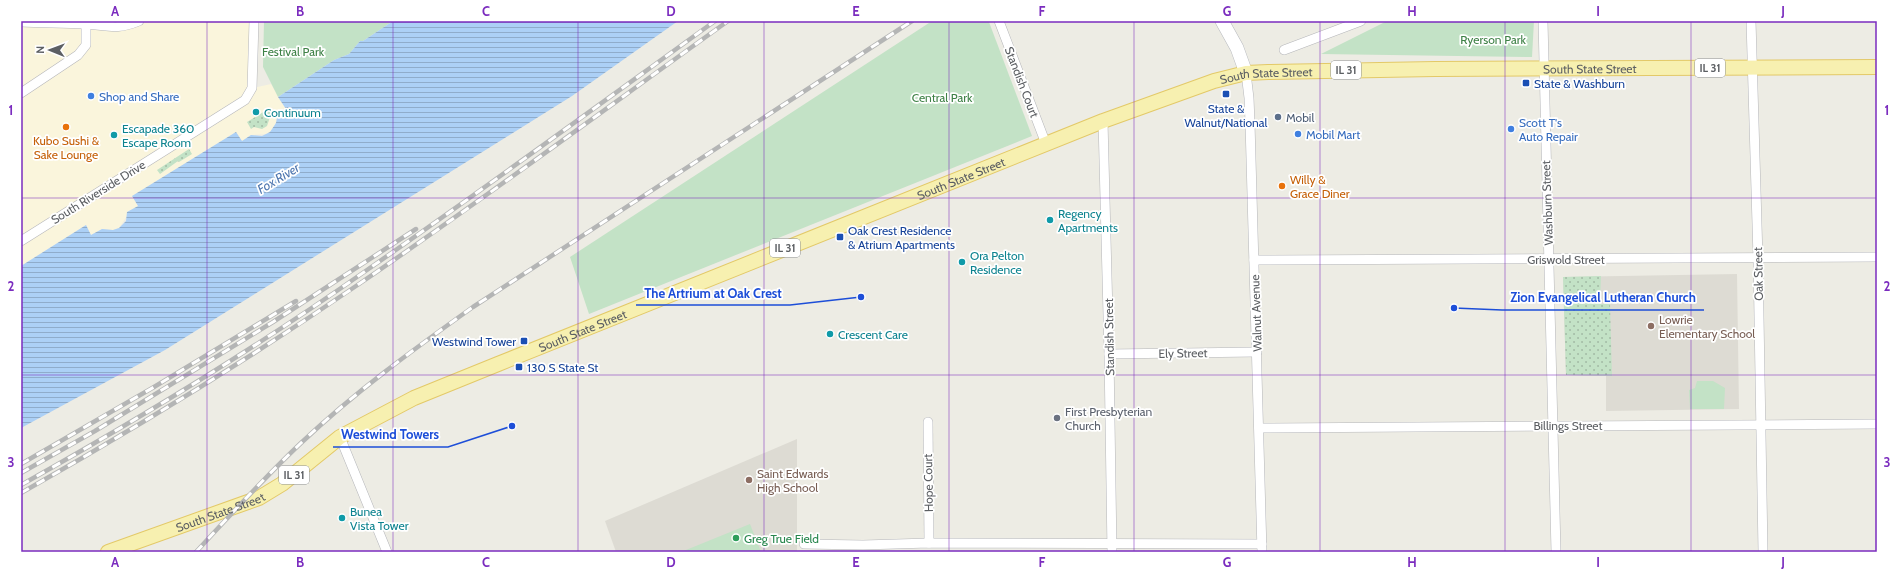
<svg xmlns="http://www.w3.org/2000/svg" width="1898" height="573" viewBox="0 0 1898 573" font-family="Cabin,sans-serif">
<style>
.commercial{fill:#faf5dc}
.education{fill:#dddbd3}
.grass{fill:url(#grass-dots)}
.park{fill:#c3e2c6}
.water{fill:url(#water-rules)}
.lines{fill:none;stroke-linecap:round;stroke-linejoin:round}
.street-casing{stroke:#b5b6ba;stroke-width:10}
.secondary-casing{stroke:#b6b8bd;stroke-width:14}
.primary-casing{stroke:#e3c968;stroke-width:16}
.street{stroke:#fff;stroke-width:9}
.secondary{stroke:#fff;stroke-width:13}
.primary{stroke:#f7f0b0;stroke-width:14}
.rail-casing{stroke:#b4b5b5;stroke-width:4.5}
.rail{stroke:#fff;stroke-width:3;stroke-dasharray:9;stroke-linecap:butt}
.grid{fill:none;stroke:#7b2cbf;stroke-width:1;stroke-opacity:0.55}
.transit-dot{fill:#1a4fb4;stroke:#fff;stroke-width:1.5}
.shop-dot{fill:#3f7fe0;stroke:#fff;stroke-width:1.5}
.culture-dot{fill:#0f9aa8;stroke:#fff;stroke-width:1.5}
.service-dot{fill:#5c6f8a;stroke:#fff;stroke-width:1.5}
.food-dot{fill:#e8710a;stroke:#fff;stroke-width:1.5}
.education-dot{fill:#8d6e63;stroke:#fff;stroke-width:1.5}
.worship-dot{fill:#6b7280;stroke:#fff;stroke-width:1.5}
.leisure-dot{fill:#2e9e5b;stroke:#fff;stroke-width:1.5}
.labels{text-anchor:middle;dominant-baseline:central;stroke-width:3.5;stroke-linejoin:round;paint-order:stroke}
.shield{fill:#fff;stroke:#8d8f92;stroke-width:1}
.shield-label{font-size:11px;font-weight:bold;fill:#5c5f63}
.park-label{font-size:12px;fill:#3e8146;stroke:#fff}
.street-label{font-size:12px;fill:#5c5f63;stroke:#fff}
.transit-label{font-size:12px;fill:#164399;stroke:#fff;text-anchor:start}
.shop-label{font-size:12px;fill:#366cbe;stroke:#fff;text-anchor:start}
.culture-label{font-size:12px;fill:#0d838f;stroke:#fff;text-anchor:start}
.service-label{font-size:12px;fill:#4e5e75;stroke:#fff;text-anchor:start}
.food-label{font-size:12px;fill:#c56008;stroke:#fff}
.education-label{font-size:12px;fill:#785e54;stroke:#fff;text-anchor:start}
.worship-label{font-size:12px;fill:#5b616d;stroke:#fff;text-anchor:start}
.leisure-label{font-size:12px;fill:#27864d;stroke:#fff;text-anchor:start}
.water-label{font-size:13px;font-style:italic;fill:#4e76af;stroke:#fff}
.leader{fill:none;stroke:#1d4ed8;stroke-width:1.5}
.callout-dot{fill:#1d4ed8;stroke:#fff;stroke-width:1.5}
.callout-label{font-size:13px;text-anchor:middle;font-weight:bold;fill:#1d4ed8;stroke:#fff;stroke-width:3.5;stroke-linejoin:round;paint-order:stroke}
.neatline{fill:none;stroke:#7b2cbf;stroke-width:1.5}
.grid-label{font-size:13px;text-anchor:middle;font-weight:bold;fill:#7b2cbf}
</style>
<defs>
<pattern id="grass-dots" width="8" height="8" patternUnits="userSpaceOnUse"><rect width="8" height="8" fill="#c3e2c6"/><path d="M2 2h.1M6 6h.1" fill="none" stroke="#a2baa4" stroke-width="1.8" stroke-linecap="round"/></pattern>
<pattern id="water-rules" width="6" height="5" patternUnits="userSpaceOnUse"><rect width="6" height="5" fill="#acd0f6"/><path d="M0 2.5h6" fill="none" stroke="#8faccb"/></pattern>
</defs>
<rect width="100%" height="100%" fill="#edece4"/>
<!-- commercial -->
<polygon class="commercial" points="21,21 254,21 253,88 271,84 288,112 277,118 274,128 267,134 251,135 242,141 236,132 133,196 139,206 127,216 119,228 113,230 102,229 91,235 86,225 21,266"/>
<!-- education -->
<g class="education">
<polygon points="1737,274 1739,409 1606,411 1606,376 1566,375 1563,277"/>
<polygon points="797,439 797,552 616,552 605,521"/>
</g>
<!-- grass -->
<g class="grass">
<polygon points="268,109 273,115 270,117 267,126 262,129 254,127 251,129 247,122"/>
<polygon points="189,149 192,154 179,162 178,161 160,174 157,170"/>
<polygon points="1601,276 1600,304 1610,304 1612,376 1566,375 1563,277"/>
</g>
<!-- park -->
<g class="park">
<polygon points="264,21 393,21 363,41 360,41 349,54 334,60 278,97 263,67"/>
<polygon points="932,21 989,22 1032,136 589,314 570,257"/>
<polygon points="1387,21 1534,21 1532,57 1321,54"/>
<polygon points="1697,381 1713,381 1725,388 1724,409 1690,409 1689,390 1695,388"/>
<polygon points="750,524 761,552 681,552"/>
</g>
<!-- water -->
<polygon class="water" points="393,21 678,21 572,96 165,350 21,428 21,266 86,225 91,235 102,229 113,230 119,228 126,221 127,212 138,206 132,196 236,132 242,141 251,135 262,136 270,132 276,123 277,118 288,112 278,97 334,60 349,54 360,41 363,41"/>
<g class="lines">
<defs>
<g id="street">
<polyline points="999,21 1046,144"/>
<polyline points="1543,21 1556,552"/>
<polyline points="1751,21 1758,258 1763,552"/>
<path d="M21 22C42 23 63 23 84 24 108 25 115 31 139 21"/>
<polyline points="1284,50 1361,21"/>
<polyline points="1246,73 1249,98 1250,123 1262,552"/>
<polyline points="21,93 78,55 86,45 86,21"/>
<polyline points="1103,121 1109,354 1112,552"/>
<polyline points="21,241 245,100 252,88 254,21"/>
<polyline points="1254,260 1877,257"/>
<polyline points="1109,354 1257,352"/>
<polyline points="928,422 929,543"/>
<polyline points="1259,428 1877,424"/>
<polyline points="340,437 387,552"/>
<polyline points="804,544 863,545 929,543 1262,544"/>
</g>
<polyline id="secondary" points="1222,21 1237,48 1246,73"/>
<g id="primary">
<path id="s1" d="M108 552 259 498 282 484 340 437 414 398 498 364 1103 121 1214 81 1246 73 1268 72 1435 69 1877 67"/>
</g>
</defs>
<!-- street casing -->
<use href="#street" class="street-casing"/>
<!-- secondary casing -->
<use href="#secondary" class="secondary-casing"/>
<!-- primary casing -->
<use href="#primary" class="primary-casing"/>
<!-- street -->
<use href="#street" class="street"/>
<!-- secondary -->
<use href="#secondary" class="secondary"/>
<!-- primary -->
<use href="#primary" class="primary"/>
<defs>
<g id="rail">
<polyline points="21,464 154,387 296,301"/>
<polyline points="21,473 95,431 273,322 416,229"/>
<path d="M21 485C139 419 256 348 367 270 484 189 600 104 715 21"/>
<path d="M21 493C136 428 249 359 359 284 484 199 605 109 728 21"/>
<path d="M196 552C230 515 265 477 301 443 355 392 414 349 473 307L912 21"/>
</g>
</defs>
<!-- rail casing -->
<use href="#rail" class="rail-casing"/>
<!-- rail -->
<use href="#rail" class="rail"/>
</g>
<!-- grid -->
<path class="grid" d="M207 21V552M393 21V552M578 21V552M764 21V552M949 21V552M1134 21V552M1320 21V552M1505 21V552M1691 21V552M21 198H1877M21 375H1877"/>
<!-- markers -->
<g class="transit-dot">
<rect x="1522" y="79" width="8" height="8" rx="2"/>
<rect x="1222" y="90" width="8" height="8" rx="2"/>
<rect x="836" y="233" width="8" height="8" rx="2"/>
<rect x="520" y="337" width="8" height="8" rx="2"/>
<rect x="515" y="363" width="8" height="8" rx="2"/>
</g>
<g class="shop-dot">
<circle cx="91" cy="96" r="4"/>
<circle cx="1511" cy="129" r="4"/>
<circle cx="1298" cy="134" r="4"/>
</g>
<g class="culture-dot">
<circle cx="256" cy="112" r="4"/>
<circle cx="114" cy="135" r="4"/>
<circle cx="1050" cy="220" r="4"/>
<circle cx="962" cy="262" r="4"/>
<circle cx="830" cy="334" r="4"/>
<circle cx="342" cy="518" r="4"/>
</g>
<circle class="service-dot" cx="1278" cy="117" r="4"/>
<g class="food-dot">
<circle cx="66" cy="127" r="4"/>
<circle cx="1282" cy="186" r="4"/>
</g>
<g class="education-dot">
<circle cx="1651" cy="326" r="4"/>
<circle cx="749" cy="480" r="4"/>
</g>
<circle class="worship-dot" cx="1057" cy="418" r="4"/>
<circle class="leisure-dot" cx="736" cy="538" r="4"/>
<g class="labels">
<!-- shield labels -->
<g class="shield">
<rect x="1695" y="59" width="30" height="18" rx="3"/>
<rect x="1331" y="61" width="30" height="18" rx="3"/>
<rect x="770" y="239" width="30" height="18" rx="3"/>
<rect x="279" y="466" width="30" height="18" rx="3"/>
</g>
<g class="shield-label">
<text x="1710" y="68">IL 31</text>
<text x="1346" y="70">IL 31</text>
<text x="785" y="248">IL 31</text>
<text x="294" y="475">IL 31</text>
</g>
<!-- park labels -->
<g class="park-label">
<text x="1493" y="39">Ryerson Park</text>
<text x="293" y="51">Festival Park</text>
<text x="942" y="97">Central Park</text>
</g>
<!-- street labels -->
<g class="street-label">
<text stroke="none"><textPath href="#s1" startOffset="1583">South State Street</textPath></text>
<text stroke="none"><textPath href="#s1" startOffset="1259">South State Street</textPath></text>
<text transform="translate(1022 82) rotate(69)">Standish Court</text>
<text stroke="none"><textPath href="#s1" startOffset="935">South State Street</textPath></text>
<text transform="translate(98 192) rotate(-32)">South Riverside Drive</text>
<text transform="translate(1547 203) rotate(-92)">Washburn Street</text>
<text x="1566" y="259">Griswold Street</text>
<text transform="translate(1758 274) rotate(-91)">Oak Street</text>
<text transform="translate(1256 313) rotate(-92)">Walnut Avenue</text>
<text stroke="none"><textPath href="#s1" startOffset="527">South State Street</textPath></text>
<text transform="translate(1109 337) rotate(-91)">Standish Street</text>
<text transform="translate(1183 353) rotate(-1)">Ely Street</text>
<text x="1568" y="425">Billings Street</text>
<text transform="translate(928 483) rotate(-91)">Hope Court</text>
<text stroke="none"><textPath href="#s1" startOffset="119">South State Street</textPath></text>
</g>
<!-- transit labels -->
<g class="transit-label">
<text x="1534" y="83">State &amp; Washburn</text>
<text x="1226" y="108" text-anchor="middle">State &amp;<tspan x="1226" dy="14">Walnut/National</tspan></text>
<text x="848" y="230">Oak Crest Residence<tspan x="848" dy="14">&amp; Atrium Apartments</tspan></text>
<text x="516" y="341" text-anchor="end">Westwind Tower</text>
<text x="527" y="367">130 S State St</text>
</g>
<!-- shop labels -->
<g class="shop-label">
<text x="99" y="96">Shop and Share</text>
<text x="1519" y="122">Scott T's<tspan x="1519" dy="14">Auto Repair</tspan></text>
<text x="1306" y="134">Mobil Mart</text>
</g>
<!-- culture labels -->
<g class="culture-label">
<text x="264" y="112">Continuum</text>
<text x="122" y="128">Escapade 360<tspan x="122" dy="14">Escape Room</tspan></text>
<text x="1058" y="213">Regency<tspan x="1058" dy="14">Apartments</tspan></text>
<text x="970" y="255">Ora Pelton<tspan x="970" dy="14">Residence</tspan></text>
<text x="838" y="334">Crescent Care</text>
<text x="350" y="511">Bunea<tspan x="350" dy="14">Vista Tower</tspan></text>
</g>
<!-- service labels -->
<g class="service-label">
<text x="1286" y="117">Mobil</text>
</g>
<!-- food labels -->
<g class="food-label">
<text x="66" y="140">Kubo Sushi &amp;<tspan x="66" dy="14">Sake Lounge</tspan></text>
<text x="1290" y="179" text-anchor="start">Willy &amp;<tspan x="1290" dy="14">Grace Diner</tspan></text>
</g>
<!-- education labels -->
<g class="education-label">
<text x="1659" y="319">Lowrie<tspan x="1659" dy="14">Elementary School</tspan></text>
<text x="757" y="473">Saint Edwards<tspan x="757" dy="14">High School</tspan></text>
</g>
<!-- worship labels -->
<g class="worship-label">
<text x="1065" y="411">First Presbyterian<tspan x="1065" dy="14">Church</tspan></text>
</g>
<!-- leisure labels -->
<g class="leisure-label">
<text x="744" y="538">Greg True Field</text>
</g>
<!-- water labels -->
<g class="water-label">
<text transform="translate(278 178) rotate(-31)">Fox River</text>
</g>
</g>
<!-- callouts -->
<path class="leader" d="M861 297L790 305H636M1454 308L1502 310H1704M512 426L448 447H333"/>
<g class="callout-dot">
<circle cx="861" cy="297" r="4"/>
<circle cx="1454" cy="308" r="4"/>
<circle cx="512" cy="426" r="4"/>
</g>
<g class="callout-label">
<text x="713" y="298">The Artrium at Oak Crest</text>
<text x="1603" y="302">Zion Evangelical Lutheran Church</text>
<text x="390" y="439">Westwind Towers</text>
</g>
<!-- border -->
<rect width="1898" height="573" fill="none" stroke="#ffffff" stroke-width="44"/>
<!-- north arrow -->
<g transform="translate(50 50) rotate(271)" stroke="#ffffff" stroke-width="3" paint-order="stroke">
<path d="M0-3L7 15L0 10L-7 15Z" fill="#5c5f63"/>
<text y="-6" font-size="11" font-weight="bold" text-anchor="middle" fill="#5c5f63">N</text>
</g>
<rect x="22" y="22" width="1854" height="529" class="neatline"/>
<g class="grid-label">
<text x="115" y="16">A</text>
<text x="300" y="16">B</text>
<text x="486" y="16">C</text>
<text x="671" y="16">D</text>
<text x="856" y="16">E</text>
<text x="1042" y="16">F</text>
<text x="1227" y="16">G</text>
<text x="1412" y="16">H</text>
<text x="1598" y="16">I</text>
<text x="1783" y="16">J</text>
<text x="11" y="115">1</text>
<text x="1887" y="115">1</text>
<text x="11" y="291">2</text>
<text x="1887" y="291">2</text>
<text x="11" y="467">3</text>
<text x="1887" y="467">3</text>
<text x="115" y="567">A</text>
<text x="300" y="567">B</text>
<text x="486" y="567">C</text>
<text x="671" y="567">D</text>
<text x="856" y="567">E</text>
<text x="1042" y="567">F</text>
<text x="1227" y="567">G</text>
<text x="1412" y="567">H</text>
<text x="1598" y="567">I</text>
<text x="1783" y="567">J</text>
</g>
</svg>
